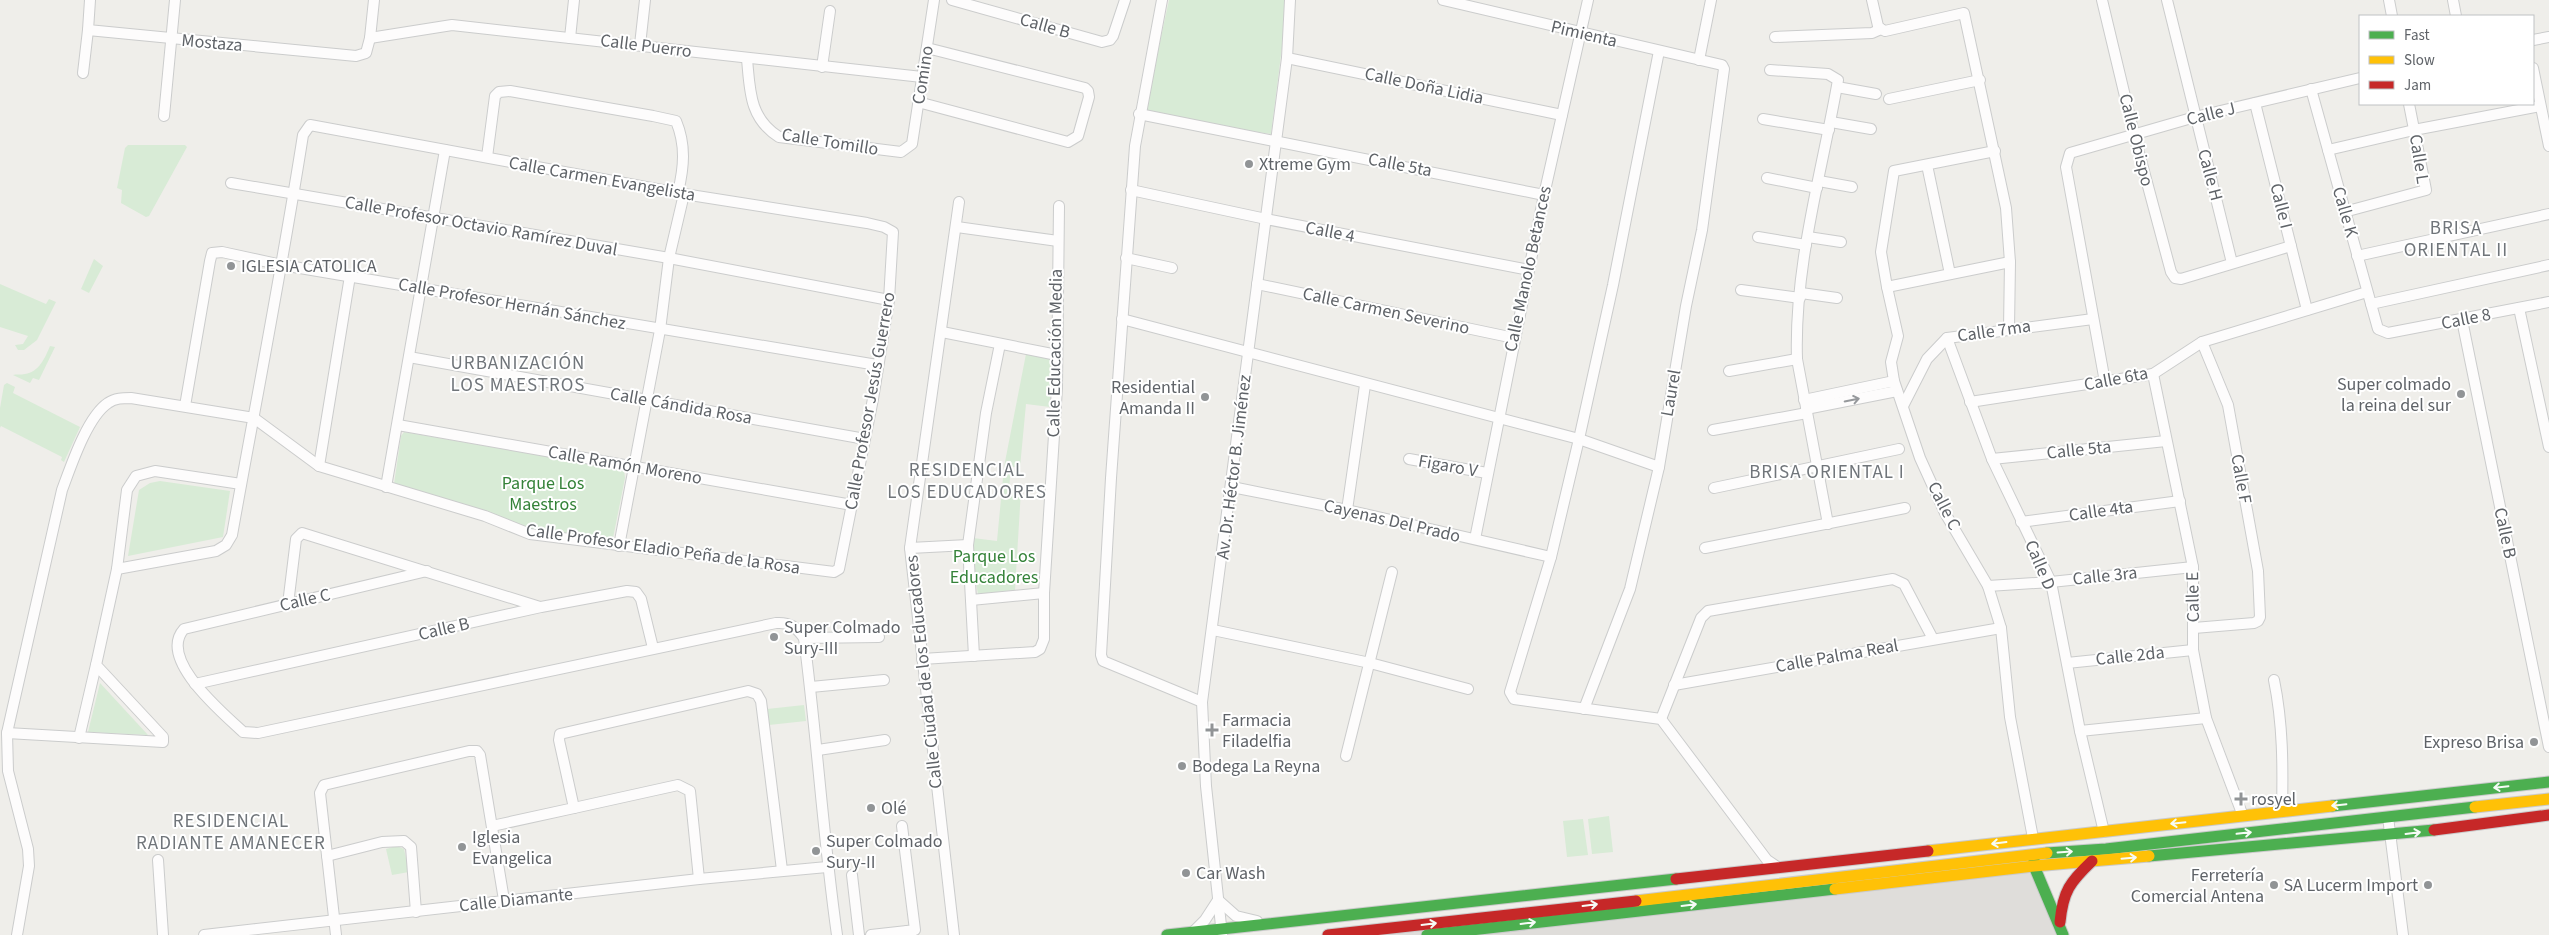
<svg xmlns="http://www.w3.org/2000/svg" width="2549" height="935" viewBox="0 0 2549 935" font-family="'Source Sans 3',sans-serif">
<style>
.industrial{fill:#dfddda}
.green{fill:#d8ebd6}
.lines{fill:none;stroke-linecap:round;stroke-linejoin:round}
.street-casing{stroke:#cbcccc;stroke-width:12}
.fast-casing{stroke:#cacacb;stroke-width:13}
.slow-casing{stroke:#cacacb;stroke-width:13}
.jam-casing{stroke:#cacacb;stroke-width:13}
.street{stroke:#fdfcfc;stroke-width:10}
.fast{stroke:#4caf50;stroke-width:11}
.slow{stroke:#ffc107;stroke-width:11}
.jam{stroke:#c62828;stroke-width:11}
.oneway{stroke:#96999c}
.oneway2{stroke:#f6fbf6}
.poi-dot{fill:#919496;stroke:#fff;stroke-width:2}
.labels{text-anchor:middle;dominant-baseline:central;stroke-width:4;stroke-linejoin:round;paint-order:stroke}
.street-label{font-size:18px;fill:#5f6368;stroke:#fff}
.poi-label{font-size:18px;fill:#5f6368;stroke:#fff;text-anchor:start}
.park-label{font-size:18px;fill:#348238;stroke:#fff}
.neighbourhood-label{font-size:19px;letter-spacing:1px;fill:#70757a;stroke:#fff}
</style>
<rect width="100%" height="100%" fill="#efeeea"/>
<!-- industrial -->
<polygon class="industrial" points="2027,859 2056,935 1354,935"/>
<!-- green -->
<g class="green">
<polygon points="1169,0 1288,0 1271,134 1144,115"/>
<polygon points="128,145 185,145 187,147 149,216 146,217 121,203 122,190 117,188 125,148"/>
<polygon points="94,259 103,266 89,293 81,289"/>
<polygon points="0,284 46,304 49,299 56,302 37,340 24,350 18,350 15,345 23,344 28,336 0,327"/>
<path d="M50 346 55 347 39 380 33 378 30 383 13 375C16 374 21 375 25 374 39 372 45 358 50 346Z"/>
<polygon points="1026,354 1051,359 1050,407 1026,404 1020,467 1011,467 1009,488 1021,490 1015,590 978,594 971,556 973,538 997,541 1004,467"/>
<polygon points="7,383 15,387 13,393 80,427 64,462 61,460 62,457 1,426 0,428 0,408 4,385"/>
<polygon points="404,432 624,470 625,478 613,538 532,530 394,484 401,436"/>
<polygon points="160,481 230,491 223,537 128,556 139,490 150,483"/>
<polygon points="100,683 148,735 88,732"/>
<polygon points="804,705 806,721 769,725 767,709"/>
<polygon points="1609,816 1613,852 1592,854 1588,819"/>
<polygon points="1583,819 1588,855 1567,857 1563,821"/>
<polygon points="397,846 404,849 409,872 392,875 386,849"/>
</g>
<g class="lines">
<defs>
<g id="street">
<polyline points="90,0 88,30 356,56 366,53 370,38 374,0"/>
<polyline points="952,0 1102,42 1110,40 1113,36 1125,0"/>
<polyline points="1162,0 1135,146 1111,478 1101,655 1103,661 1202,702"/>
<polyline points="1443,0 1722,65 1724,69 1702,230 1686,306 1659,467 1630,589 1584,709"/>
<polyline points="1872,0 1878,26 1881,29"/>
<polyline points="2102,0 2134,134 2171,272 2175,278 2181,279 2291,246"/>
<polyline points="2167,0 2232,263"/>
<polyline points="2389,0 2392,16"/>
<polyline points="2453,0 2456,16"/>
<polyline points="1775,37 1872,33 1881,29 1885,31 1964,13 2006,208 2010,262 2009,328"/>
<polyline points="370,38 452,25 922,77"/>
<polyline points="570,38 574,0"/>
<polyline points="2533,40 2549,37"/>
<polyline points="640,45 645,0"/>
<polyline points="1659,51 1613,285 1579,439 1551,557 1510,692 1514,699 1661,719 1767,860 1779,868"/>
<polyline points="1287,58 1562,115"/>
<path d="M747 59C750 90 749 118 779 137L901 152 912 144 934 0"/>
<polyline points="1699,60 1711,0"/>
<polyline points="822,67 830,11"/>
<polyline points="2533,68 2549,146"/>
<path d="M1770 70 1828 74 1838 80C1822 172 1794 265 1797 359L1828 524"/>
<polyline points="83,73 88,30"/>
<polyline points="1837,87 1876,94"/>
<polyline points="2311,89 2378,329 2388,333 2549,302"/>
<polyline points="1889,99 1980,80"/>
<polyline points="918,102 1068,142 1078,136 1089,97 1088,91 1085,88 927,48"/>
<polyline points="2255,103 2307,310"/>
<polyline points="1139,114 1544,195"/>
<polyline points="164,116 175,0"/>
<polyline points="1763,119 1829,130"/>
<polyline points="1831,122 1871,129"/>
<polyline points="2328,150 2414,130 2540,106"/>
<polyline points="1995,151 1894,171 1881,252 1887,287 1898,336 1891,362 1894,381 1920,458 1945,513 1988,586 2001,628 2010,717 2033,838"/>
<path d="M487 157 495 96 499 92 510 91 653 116 676 121C686 145 684 167 678 192"/>
<polyline points="1927,165 1950,274"/>
<polyline points="1767,178 1817,188"/>
<polyline points="1819,181 1852,187"/>
<polyline points="231,183 669,258 889,300"/>
<polyline points="1131,190 1266,219 1529,270"/>
<polyline points="2344,212 2426,190 2409,104"/>
<polyline points="957,227 1058,241"/>
<polyline points="1758,237 1806,245"/>
<polyline points="1808,237 1841,242"/>
<polyline points="2357,256 2549,214"/>
<polyline points="1126,258 1172,268"/>
<polyline points="1257,284 1514,338"/>
<polyline points="1887,287 2010,262"/>
<polyline points="1741,290 1800,298"/>
<polyline points="1801,293 1837,298"/>
<polyline points="2371,304 2549,265"/>
<polyline points="2519,308 2549,447"/>
<polyline points="1122,319 1579,439 1659,467"/>
<polyline points="2462,320 2549,747"/>
<polyline points="942,332 1057,355"/>
<polyline points="1947,338 1992,459 2051,582 2080,731 2104,832"/>
<polyline points="409,357 865,439"/>
<polyline points="1729,371 1797,359"/>
<polyline points="2153,374 2193,567 2193,650 2206,718 2243,816"/>
<polyline points="2105,382 2066,167 2070,153 2195,117 2360,78"/>
<polyline points="1804,400 1894,381"/>
<polyline points="1970,402 2153,374 2202,342 2367,292"/>
<polyline points="185,406 210,261 212,253 222,252 282,265 877,365"/>
<polyline points="1903,406 1927,359 1947,338 2093,319"/>
<polyline points="1806,409 1897,391"/>
<polyline points="398,425 852,505"/>
<polyline points="1713,430 1807,413"/>
<polyline points="1409,459 1487,473"/>
<polyline points="1992,459 2166,441"/>
<polyline points="319,466 350,276"/>
<polyline points="386,487 445,150"/>
<polyline points="1232,487 1347,510 1551,557"/>
<polyline points="1714,488 1899,449"/>
<polyline points="1347,510 1365,385"/>
<polyline points="2021,522 2180,501"/>
<polyline points="1475,539 1544,195 1588,0"/>
<polyline points="619,546 660,330 669,258 684,194"/>
<polyline points="910,548 968,545"/>
<polyline points="1705,548 1905,508"/>
<path d="M427 571 184 629C157 659 223 713 243 732L258 733 776 623C790 622 796 627 804 638 817 737 823 837 837 935"/>
<polyline points="1988,586 2051,582 2193,567"/>
<polyline points="971,600 1044,593"/>
<polyline points="288,604 296,539 302,533 540,607"/>
<polyline points="2194,628 2254,623 2258,621 2260,617 2258,571 2228,405 2202,342"/>
<polyline points="1213,630 1370,663 1468,689"/>
<polyline points="804,638 879,637"/>
<polyline points="974,656 968,545 986,413 1000,344"/>
<polyline points="922,659 1035,652 1040,649 1044,639 1044,593 1057,388 1059,206"/>
<polyline points="2067,663 2193,650"/>
<path d="M2274 680C2283 724 2283 767 2282 812"/>
<polyline points="195,684 541,607 627,591 636,592 641,599 653,648"/>
<polyline points="1674,685 2001,628"/>
<polyline points="811,687 884,680"/>
<polyline points="1661,719 1701,618 1708,611 1893,579 1904,584 1933,639"/>
<polyline points="2080,731 2206,718"/>
<polyline points="7,733 163,742 163,737 96,665 117,569 127,490 136,476 155,471 241,484"/>
<polyline points="79,738 96,665"/>
<polyline points="818,750 885,740"/>
<polyline points="1346,756 1392,572"/>
<polyline points="574,808 678,785 690,791 699,879"/>
<polyline points="2388,817 2403,935"/>
<polyline points="492,826 574,808 559,740 560,734 748,691 757,694 761,701 782,870"/>
<polyline points="902,826 915,930 907,931"/>
<polyline points="327,856 382,842 404,841 411,847 416,912"/>
<polyline points="158,860 163,935"/>
<polyline points="852,875 859,935"/>
<polyline points="1193,932 1205,920 1218,900 1236,916 1257,921"/>
<path d="M17 935 29 866 28 849 8 771 7 733 62 490C71 466 87 417 108 403 115 398 123 398 131 398L254 418 319 466 485 516 530 534 834 572 839 569 873 399 889 300 893 232 884 227 867 223 684 194 310 125 303 135C282 269 256 401 232 535L226 545 216 551 117 569"/>
<polyline points="204,935 699,879 827,867"/>
<polyline points="336,935 320,793 324,785 469,751 477,751 480,755 504,900"/>
<polyline points="871,935 907,931 908,935"/>
<polyline points="954,935 910,548 959,202"/>
<polyline points="1222,935 1206,786 1202,702 1287,58 1290,0"/>
</g>
<g id="fast">
<polyline points="2332,806 2549,782"/>
<polyline points="2047,853 2106,849 2475,807"/>
<polyline points="2149,856 2434,830"/>
<polyline points="2034,859 2034,866 2063,935"/>
<polyline points="1167,935 1676,879"/>
<polyline points="1427,935 1835,889"/>
</g>
<g id="slow">
<polyline points="2475,807 2549,799"/>
<polyline points="1928,851 2332,806"/>
<polyline points="1835,889 2034,866 2149,856"/>
<polyline points="1636,901 2047,853"/>
</g>
<g id="jam">
<polyline points="2434,830 2549,815"/>
<polyline points="1676,879 1928,851"/>
<path d="M2060 922C2063 891 2070 882 2092 861"/>
<polyline points="1328,935 1636,901"/>
</g>
</defs>
<!-- street casing -->
<use href="#street" class="street-casing"/>
<!-- fast casing -->
<use href="#fast" class="fast-casing"/>
<!-- slow casing -->
<use href="#slow" class="slow-casing"/>
<!-- jam casing -->
<use href="#jam" class="jam-casing"/>
<!-- street -->
<use href="#street" class="street"/>
<!-- fast -->
<use href="#fast" class="fast"/>
<!-- slow -->
<use href="#slow" class="slow"/>
<!-- jam -->
<use href="#jam" class="jam"/>
</g>
<!-- one-way arrows -->
<defs><path id="oneway-shaft" d="M-6 0H5M1.5-3L5.5 0L1.5 3" fill="none" stroke-width="1.6" stroke-linecap="round" stroke-linejoin="round" transform="scale(1.25)"/></defs>
<use class="oneway" href="#oneway-shaft" transform="translate(1852 400) rotate(-11)"/>
<g class="oneway2">
<use href="#oneway-shaft" transform="translate(2501 787) rotate(174)"/>
<use href="#oneway-shaft" transform="translate(2339 805) rotate(174)"/>
<use href="#oneway-shaft" transform="translate(2178 823) rotate(174)"/>
<use href="#oneway-shaft" transform="translate(2244 833) rotate(-6)"/>
<use href="#oneway-shaft" transform="translate(2413 833) rotate(-7)"/>
<use href="#oneway-shaft" transform="translate(1999 843) rotate(173)"/>
<use href="#oneway-shaft" transform="translate(2065 852) rotate(-4)"/>
<use href="#oneway-shaft" transform="translate(2129 858) rotate(-5)"/>
<use href="#oneway-shaft" transform="translate(1590 905) rotate(-7)"/>
<use href="#oneway-shaft" transform="translate(1689 905) rotate(-7)"/>
<use href="#oneway-shaft" transform="translate(1528 923) rotate(-7)"/>
<use href="#oneway-shaft" transform="translate(1429 924) rotate(-7)"/>
</g>
<!-- markers -->
<g class="poi-dot">
<circle cx="1249" cy="164" r="5"/>
<circle cx="231" cy="266" r="5"/>
<circle cx="2461" cy="394" r="5"/>
<circle cx="1205" cy="397" r="5"/>
<circle cx="774" cy="637" r="5"/>
<path d="M1209.5 722.5h5v5h5v5h-5v5h-5v-5h-5v-5h5z"/>
<circle cx="2534" cy="742" r="5"/>
<circle cx="1182" cy="766" r="5"/>
<path d="M2238.5 791.5h5v5h5v5h-5v5h-5v-5h-5v-5h5z"/>
<circle cx="871" cy="808" r="5"/>
<circle cx="462" cy="847" r="5"/>
<circle cx="816" cy="851" r="5"/>
<circle cx="1186" cy="873" r="5"/>
<circle cx="2274" cy="885" r="5"/>
<circle cx="2428" cy="885" r="5"/>
</g>
<g class="labels">
<!-- street labels -->
<g class="street-label">
<text transform="translate(1045 26) rotate(16)">Calle B</text>
<text transform="translate(1584 34) rotate(13)">Pimienta</text>
<text transform="translate(212 43) rotate(5)">Mostaza</text>
<text transform="translate(646 46) rotate(7)">Calle Puerro</text>
<text transform="translate(923 75) rotate(-81)">Comino</text>
<text transform="translate(1424 86) rotate(12)">Calle Doña Lidia</text>
<text transform="translate(2211 114) rotate(-14)">Calle J</text>
<text transform="translate(2136 140) rotate(76)">Calle Obispo</text>
<text transform="translate(830 142) rotate(9)">Calle Tomillo</text>
<text transform="translate(2419 159) rotate(81)">Calle L</text>
<text transform="translate(1400 165) rotate(11)">Calle 5ta</text>
<text transform="translate(2210 175) rotate(75)">Calle H</text>
<text transform="translate(602 179) rotate(10)">Calle Carmen Evangelista</text>
<text transform="translate(2281 206) rotate(76)">Calle I</text>
<text transform="translate(2345 212) rotate(74)">Calle K</text>
<text transform="translate(481 226) rotate(10)">Calle Profesor Octavio Ramírez Duval</text>
<text transform="translate(1330 232) rotate(11)">Calle 4</text>
<text transform="translate(1528 269) rotate(-78)">Calle Manolo Betances</text>
<text transform="translate(512 304) rotate(10)">Calle Profesor Hernán Sánchez</text>
<text transform="translate(1386 311) rotate(12)">Calle Carmen Severino</text>
<text transform="translate(2466 319) rotate(-11)">Calle 8</text>
<text transform="translate(1994 331) rotate(-8)">Calle 7ma</text>
<text transform="translate(1055 353) rotate(-89)">Calle Educación Media</text>
<text transform="translate(2116 379) rotate(-11)">Calle 6ta</text>
<text transform="translate(1671 393) rotate(-80)">Laurel</text>
<text transform="translate(870 401) rotate(-80)">Calle Profesor Jesús Guerrero</text>
<text transform="translate(681 406) rotate(10)">Calle Cándida Rosa</text>
<text transform="translate(2079 450) rotate(-6)">Calle 5ta</text>
<text transform="translate(625 465) rotate(10)">Calle Ramón Moreno</text>
<text transform="translate(1448 466) rotate(10)">Figaro V</text>
<text transform="translate(1234 467) rotate(-83)">Av. Dr. Héctor B. Jiménez</text>
<text transform="translate(2241 479) rotate(80)">Calle F</text>
<text transform="translate(1944 506) rotate(63)">Calle C</text>
<text transform="translate(2101 511) rotate(-8)">Calle 4ta</text>
<text transform="translate(1392 521) rotate(13)">Cayenas Del Prado</text>
<text transform="translate(2505 533) rotate(78)">Calle B</text>
<text transform="translate(663 549) rotate(8)">Calle Profesor Eladio Peña de la Rosa</text>
<text transform="translate(2040 565) rotate(67)">Calle D</text>
<text transform="translate(2105 576) rotate(-6)">Calle 3ra</text>
<text transform="translate(2193 597) rotate(-91)">Calle E</text>
<text transform="translate(305 600) rotate(-13)">Calle C</text>
<text transform="translate(444 629) rotate(-13)">Calle B</text>
<text transform="translate(1837 656) rotate(-10)">Calle Palma Real</text>
<text transform="translate(2130 656) rotate(-6)">Calle 2da</text>
<text transform="translate(924 672) rotate(-96)">Calle Ciudad de los Educadores</text>
<text transform="translate(516 900) rotate(-6)">Calle Diamante</text>
</g>
<!-- poi labels -->
<g class="poi-label">
<text x="1259" y="164">Xtreme Gym</text>
<text x="241" y="266">IGLESIA CATOLICA</text>
<text x="2451" y="384" text-anchor="end">Super colmado<tspan x="2451" dy="21">la reina del sur</tspan></text>
<text x="1195" y="387" text-anchor="end">Residential<tspan x="1195" dy="21">Amanda II</tspan></text>
<text x="784" y="627">Super Colmado<tspan x="784" dy="21">Sury-III</tspan></text>
<text x="1222" y="720">Farmacia<tspan x="1222" dy="21">Filadelfia</tspan></text>
<text x="2524" y="742" text-anchor="end">Expreso Brisa</text>
<text x="1192" y="766">Bodega La Reyna</text>
<text x="2251" y="799">rosyel</text>
<text x="881" y="808">Olé</text>
<text x="472" y="837">Iglesia<tspan x="472" dy="21">Evangelica</tspan></text>
<text x="826" y="841">Super Colmado<tspan x="826" dy="21">Sury-II</tspan></text>
<text x="1196" y="873">Car Wash</text>
<text x="2264" y="875" text-anchor="end">Ferretería<tspan x="2264" dy="21">Comercial Antena</tspan></text>
<text x="2418" y="885" text-anchor="end">SA Lucerm Import</text>
</g>
<!-- park labels -->
<g class="park-label">
<text x="543" y="483">Parque Los<tspan x="543" dy="21">Maestros</tspan></text>
<text x="994" y="556">Parque Los<tspan x="994" dy="21">Educadores</tspan></text>
</g>
<!-- neighbourhood labels -->
<g class="neighbourhood-label">
<text x="2456" y="228">BRISA<tspan x="2456" dy="22">ORIENTAL II</tspan></text>
<text x="518" y="363">URBANIZACIÓN<tspan x="518" dy="22">LOS MAESTROS</tspan></text>
<text x="967" y="470">RESIDENCIAL<tspan x="967" dy="22">LOS EDUCADORES</tspan></text>
<text x="1827" y="472">BRISA ORIENTAL I</text>
<text x="231" y="821">RESIDENCIAL<tspan x="231" dy="22">RADIANTE AMANECER</tspan></text>
</g>
</g>
<!-- legend -->
<rect x="2359" y="15" width="175" height="90" fill="#ffffff" stroke="#bfc1c3"/>
<rect x="2369" y="31" width="25" height="8" fill="#4caf50" stroke="#bfc1c3"/>
<text x="2404" y="40" font-size="15" fill="#5f6368">Fast</text>
<rect x="2369" y="56" width="25" height="8" fill="#ffc107" stroke="#bfc1c3"/>
<text x="2404" y="65" font-size="15" fill="#5f6368">Slow</text>
<rect x="2369" y="81" width="25" height="8" fill="#c62828" stroke="#bfc1c3"/>
<text x="2404" y="90" font-size="15" fill="#5f6368">Jam</text>
</svg>
